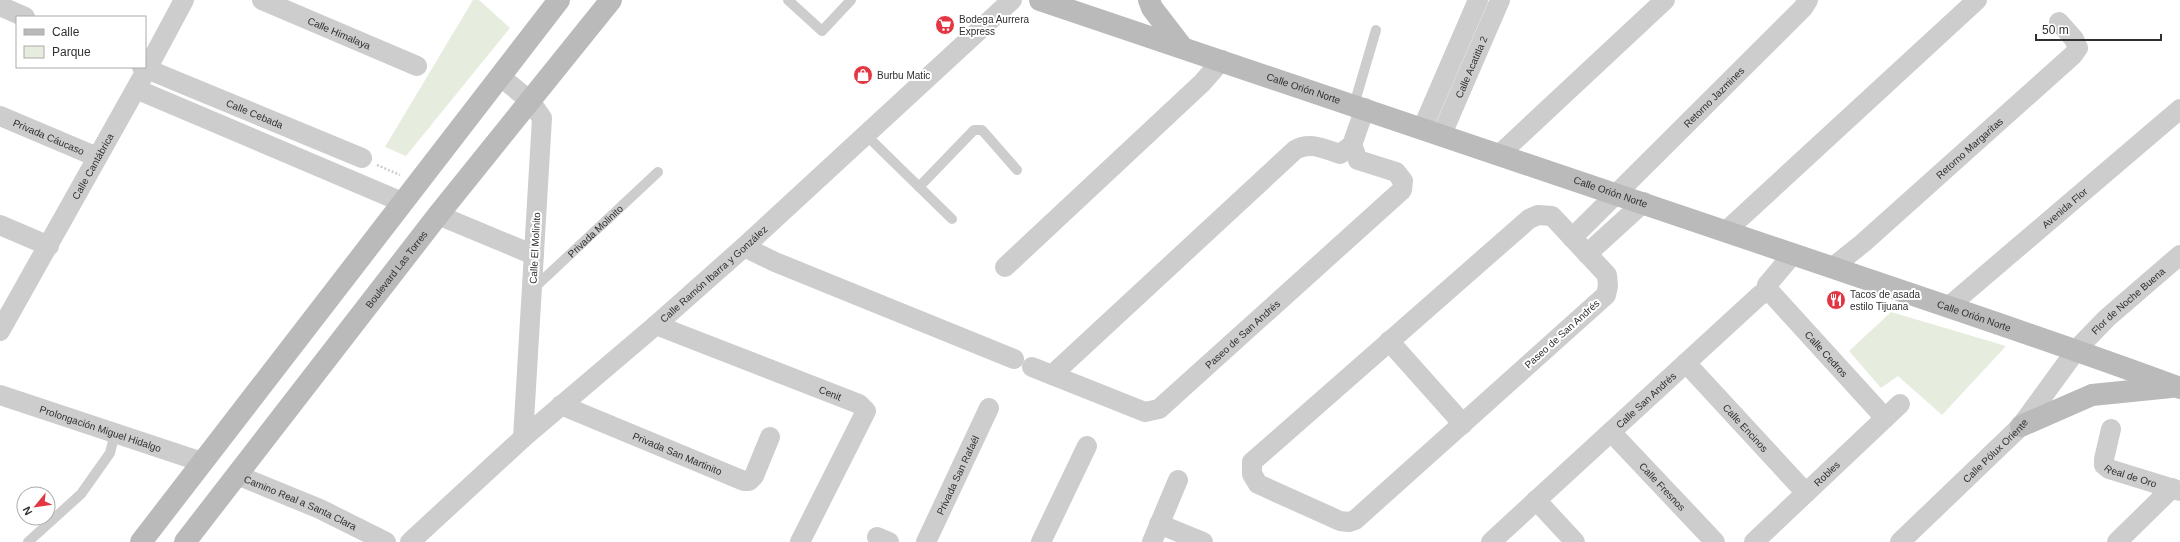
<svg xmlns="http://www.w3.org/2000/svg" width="2180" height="542" viewBox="0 0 2180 542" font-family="Arial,sans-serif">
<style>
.green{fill:#e6edde}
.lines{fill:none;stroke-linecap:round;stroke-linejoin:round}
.path{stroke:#cdcdcd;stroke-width:2.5;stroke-dasharray:2 2;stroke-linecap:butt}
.lane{stroke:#cdcdcd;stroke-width:10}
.street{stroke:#cdcdcd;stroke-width:20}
.secondary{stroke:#bababa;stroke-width:22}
.labels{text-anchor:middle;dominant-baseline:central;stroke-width:4;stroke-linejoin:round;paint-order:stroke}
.poi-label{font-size:10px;fill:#303030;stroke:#fff;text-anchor:start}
.street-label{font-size:10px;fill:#303030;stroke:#fff}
</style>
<rect width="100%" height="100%" fill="#fff"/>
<!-- green -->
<g class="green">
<polygon points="473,0 479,0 510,28 406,156 385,147"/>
<polygon points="1891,312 2006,346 1942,415 1898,376 1881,388 1849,351"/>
</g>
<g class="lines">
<!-- path -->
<polyline class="path" points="377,165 400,175"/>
<!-- lane -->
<g class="lane">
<polyline points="788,0 822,31 851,0"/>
<polyline points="1354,105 1376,30"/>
<polyline points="866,135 952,219"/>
<polyline points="919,187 974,130 982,130 1017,170"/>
<path id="s1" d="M533 289 658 172"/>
<polyline points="28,542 81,494 110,453 115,433"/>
</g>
<!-- street -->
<g class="street">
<path id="s2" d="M262 0 417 66"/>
<polyline points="0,6 25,17"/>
<path id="s3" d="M142 67 362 158"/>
<polyline points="500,76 530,101 542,118 523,438"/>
<polyline points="136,89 402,202"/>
<path id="s4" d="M0 116 97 157"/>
<polyline points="1423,127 1478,0"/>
<path id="s5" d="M1442 134 1500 0"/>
<polyline points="1501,153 1665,0"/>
<polyline points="438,215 534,255"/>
<polygon points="1538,215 1552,216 1607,275 1608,286 1606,295 1355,520 1349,522 1340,521 1258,484 1252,474 1252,462 1529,219"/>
<polyline points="0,225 49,246"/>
<polyline points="1726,231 1977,0"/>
<path id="s6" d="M1572 238 1803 8 1808 0"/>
<polyline points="744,247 775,262 1014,359"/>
<polyline points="1587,254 1644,202"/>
<polyline points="1005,267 1202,83 1222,60"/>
<path id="s7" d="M1833 267 1863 243 2073 55 2078 48 2074 39 2059 22"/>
<path id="s8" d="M1765 293 1772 294 1885 418"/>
<polyline points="1765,293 1767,285 1793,254"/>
<path id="s9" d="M1948 307 2180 109"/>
<path id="s10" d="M656 325 859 404 866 411 800 542"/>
<path id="s11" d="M0 331 147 69 184 0"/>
<polyline points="1389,341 1463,424"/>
<path id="s12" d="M1686 363 1806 493"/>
<path id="s13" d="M1032 367 1145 412 1159 409 1402 190 1403 181 1396 172 1358 160 1352 145"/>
<path d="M1052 375 1295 150C1310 141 1324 149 1340 154L1352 145 1365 108"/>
<path id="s14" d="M0 395 202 462"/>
<path id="s15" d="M561 405 744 481H749L754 476 770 437"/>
<path id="s16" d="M2111 429 2104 459V465L2109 469 2180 491"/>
<path id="s17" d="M1611 432 1715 542"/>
<path id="s18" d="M237 475 320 509 386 542"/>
<polyline points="1536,500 1575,542"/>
<polyline points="1159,524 1203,542"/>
<polyline points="877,537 889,542"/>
<path id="s19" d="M410 542 523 438 656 325 744 247 1012 0"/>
<path id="s20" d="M926 542 989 408"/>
<polyline points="1041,542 1087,446"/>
<polyline points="1152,542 1178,480"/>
<path id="s21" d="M1491 542 1760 295 1765 293"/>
<path id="s22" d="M1754 542 1900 404"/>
<path id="s23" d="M1900 542 2021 426 2077 349 2107 318 2180 255"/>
<polyline points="2117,542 2172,488"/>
</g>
<!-- secondary -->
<g class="secondary">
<path id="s24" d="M1040 0C1304 88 1568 176 1831 267 1948 307 2065 345 2180 388"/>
<polyline points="1149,0 1152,8 1182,47"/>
<polyline points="2021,426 2092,395 2171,387"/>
<polyline points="141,542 559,0"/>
<path id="s25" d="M185 542 438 215 611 0"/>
</g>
</g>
<!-- icons -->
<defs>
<symbol id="supermarket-disc" viewBox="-11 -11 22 22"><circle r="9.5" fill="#e43543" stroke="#fff"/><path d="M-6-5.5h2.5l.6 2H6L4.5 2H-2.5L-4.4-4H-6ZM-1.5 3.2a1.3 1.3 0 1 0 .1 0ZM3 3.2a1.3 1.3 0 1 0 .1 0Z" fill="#fff"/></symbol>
<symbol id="shop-disc" viewBox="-11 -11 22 22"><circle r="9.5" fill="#e43543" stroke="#fff"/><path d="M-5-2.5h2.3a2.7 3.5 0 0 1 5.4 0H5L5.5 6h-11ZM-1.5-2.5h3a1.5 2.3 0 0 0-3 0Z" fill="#fff"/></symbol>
<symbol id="restaurant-disc" viewBox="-11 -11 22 22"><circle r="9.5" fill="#e43543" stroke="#fff"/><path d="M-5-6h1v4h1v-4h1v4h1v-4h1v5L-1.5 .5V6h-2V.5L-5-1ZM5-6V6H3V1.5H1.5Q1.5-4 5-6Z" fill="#fff"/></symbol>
</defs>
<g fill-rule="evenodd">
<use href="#supermarket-disc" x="934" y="14" width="22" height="22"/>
<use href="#shop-disc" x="852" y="64" width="22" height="22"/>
<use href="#restaurant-disc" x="1825" y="289" width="22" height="22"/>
</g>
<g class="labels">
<!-- poi labels -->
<g class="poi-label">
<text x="959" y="19">Bodega Aurrera<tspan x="959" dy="12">Express</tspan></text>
<text x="877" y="75">Burbu Matic</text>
<text x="1850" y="294">Tacos de asada<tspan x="1850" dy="12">estilo Tijuana</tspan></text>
</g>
<!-- street labels -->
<g class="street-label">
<text stroke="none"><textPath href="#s2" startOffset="84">Calle Himalaya</textPath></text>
<text stroke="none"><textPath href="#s5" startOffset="73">Calle Acatitla 2</textPath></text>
<text stroke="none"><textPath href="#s24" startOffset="278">Calle Orión Norte</textPath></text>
<text stroke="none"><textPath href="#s6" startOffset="200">Retorno Jazmines</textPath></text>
<text stroke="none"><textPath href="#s3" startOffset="122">Calle Cebada</textPath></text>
<text stroke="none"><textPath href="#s4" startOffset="53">Privada Cáucaso</textPath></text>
<text stroke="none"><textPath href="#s7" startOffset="181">Retorno Margaritas</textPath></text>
<text stroke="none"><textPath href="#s11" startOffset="189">Calle Cantábrica</textPath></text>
<text stroke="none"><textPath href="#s24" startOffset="602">Calle Orión Norte</textPath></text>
<text stroke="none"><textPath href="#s9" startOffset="153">Avenida Flor</textPath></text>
<text stroke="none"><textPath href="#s1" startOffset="85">Privada Molinito</textPath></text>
<text transform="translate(535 248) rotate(-87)">Calle El Molinito</text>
<text stroke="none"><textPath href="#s25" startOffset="345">Boulevard Las Torres</textPath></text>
<text stroke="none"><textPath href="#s19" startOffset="405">Calle Ramón Ibarra y González</textPath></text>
<text stroke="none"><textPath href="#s23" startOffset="333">Flor de Noche Buena</textPath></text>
<text stroke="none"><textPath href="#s24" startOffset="986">Calle Orión Norte</textPath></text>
<text stroke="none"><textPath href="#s13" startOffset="248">Paseo de San Andrés</textPath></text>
<text transform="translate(1562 334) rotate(-42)">Paseo de San Andrés</text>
<text stroke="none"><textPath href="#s8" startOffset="88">Calle Cedros</textPath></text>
<text stroke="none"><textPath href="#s10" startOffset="187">Cenit</textPath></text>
<text stroke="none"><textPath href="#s21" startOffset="210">Calle San Andrés</textPath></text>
<text stroke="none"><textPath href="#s14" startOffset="106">Prolongación Miguel Hidalgo</textPath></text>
<text stroke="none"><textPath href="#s12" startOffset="88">Calle Encinos</textPath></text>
<text stroke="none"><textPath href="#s23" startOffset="132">Calle Pólux Oriente</textPath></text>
<text stroke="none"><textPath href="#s15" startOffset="126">Privada San Martinito</textPath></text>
<text stroke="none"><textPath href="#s22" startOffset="100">Robles</textPath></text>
<text stroke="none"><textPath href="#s16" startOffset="66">Real de Oro</textPath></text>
<text stroke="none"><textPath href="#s20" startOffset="74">Privada San Rafaél</textPath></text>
<text stroke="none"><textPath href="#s17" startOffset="75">Calle Fresnos</textPath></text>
<text stroke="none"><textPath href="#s18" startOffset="69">Camino Real a Santa Clara</textPath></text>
</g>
</g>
<!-- legend -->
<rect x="16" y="16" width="130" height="52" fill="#ffffff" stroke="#acacac"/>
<rect x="24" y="29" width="20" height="6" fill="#bababa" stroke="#acacac"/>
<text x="52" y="36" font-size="12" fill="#303030">Calle</text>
<rect x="24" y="46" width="20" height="12" fill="#e6edde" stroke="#acacac"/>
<text x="52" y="56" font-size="12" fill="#303030">Parque</text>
<!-- north arrow -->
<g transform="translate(36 506) rotate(241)"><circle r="19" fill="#ffffff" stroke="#acacac"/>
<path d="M0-3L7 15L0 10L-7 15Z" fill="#e43543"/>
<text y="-6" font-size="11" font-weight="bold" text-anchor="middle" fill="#303030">N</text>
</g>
<!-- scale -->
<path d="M2036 34v6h125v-6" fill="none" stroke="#303030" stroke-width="2"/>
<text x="2042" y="34" font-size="12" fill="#303030" stroke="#ffffff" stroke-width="3" paint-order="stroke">50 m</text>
</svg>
